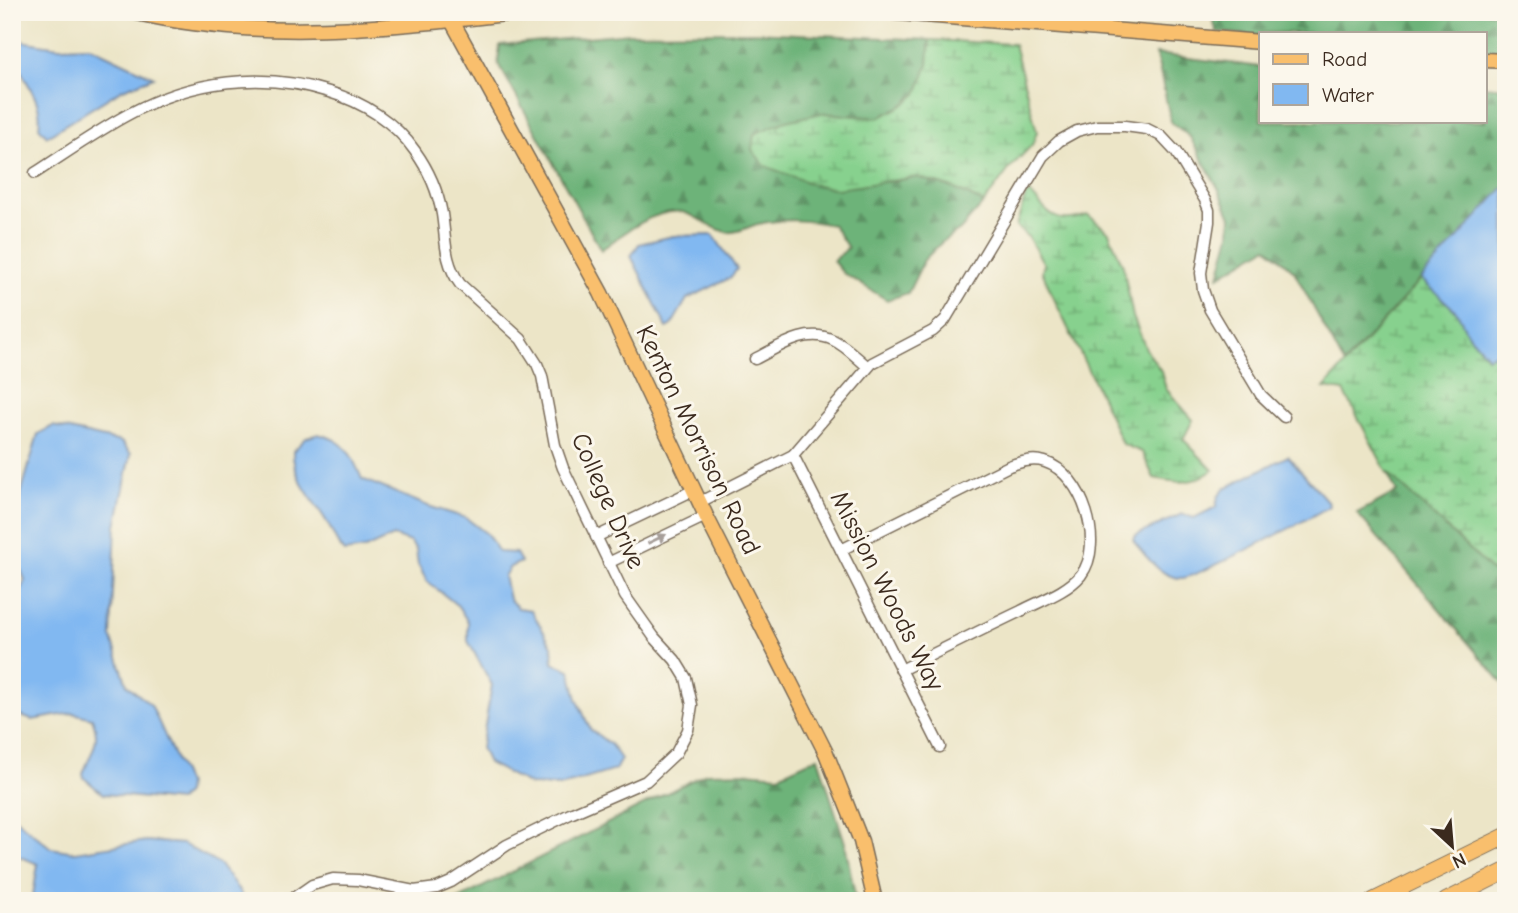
<svg xmlns="http://www.w3.org/2000/svg" width="1518" height="913" viewBox="0 0 1518 913" font-family="'Comic Neue',sans-serif">
<style>
.forest{fill:url(#forest-firs);stroke:#546e4c;stroke-width:2}
.wetland{fill:url(#wetland-marsh);stroke:#617e56;stroke-width:2}
.water{fill:#81b8f1;stroke:#5e7188;stroke-width:2}
.lines{fill:none;stroke-linecap:round;stroke-linejoin:round}
.minor-casing{stroke:#796b59;stroke-width:13}
.major-casing{stroke:#796b59;stroke-width:17}
.highway-casing{stroke:#796b59;stroke-width:18}
.minor{stroke:#fff;stroke-width:10}
.major{stroke:#f9bf6d;stroke-width:14}
.highway{stroke:#f9bf6d;stroke-width:16}
.oneway{fill:#a79f9a}
.labels{text-anchor:middle;dominant-baseline:central;stroke-width:6;stroke-linejoin:round;paint-order:stroke}
.street-label{font-size:26px;fill:#3b2a1e;stroke:#fbf7ec}
</style>
<defs>
<pattern id="forest-firs" width="22" height="20" patternUnits="userSpaceOnUse" patternTransform="scale(1.75)"><rect width="22" height="20" fill="#6db379"/><path d="M5 1l3.5 6h-7zM16 11l3.5 6h-7z" fill="#5b9263"/></pattern>
<pattern id="wetland-marsh" width="20" height="14" patternUnits="userSpaceOnUse" patternTransform="scale(1.75)"><rect width="20" height="14" fill="#87d18e"/><path d="M1 5h8M5 5V1M11 12h8M15 12V8" fill="none" stroke="#70aa73"/></pattern>
</defs>
<rect width="100%" height="100%" fill="#fbf7ec"/>
<filter id="ink" filterUnits="userSpaceOnUse"><feTurbulence type="fractalNoise" baseFrequency=".0143" numOctaves="2"/><feDisplacementMap in="SourceGraphic" scale="14" xChannelSelector="R" yChannelSelector="G"/><feConvolveMatrix kernelMatrix="1 2 1 2 8 2 1 2 1" color-interpolation-filters="sRGB"/></filter>
<filter id="wash" filterUnits="userSpaceOnUse"><feTurbulence type="fractalNoise" baseFrequency=".00686" numOctaves="4" result="noise"/><feDisplacementMap in="SourceGraphic" scale="28" xChannelSelector="R" yChannelSelector="G"/><feGaussianBlur stdDeviation="1.57" result="paint"/><feColorMatrix in="noise" values="0 0 0 0 0 0 0 0 0 0 0 0 0 0 0 0 0 1.4 0 .05"/><feComposite in="paint" operator="in"/></filter>
<g filter="url(#wash)">
<rect width="100%" height="100%" fill="#ece5c7"/>
<!-- forest -->
<g class="forest">
<polygon points="1210,12 1506,12 1506,55 1485,54 1485,33 1261,33 1261,36 1217,32"/>
<path d="M752 32 930 40 928 65 917 94 902 106 878 118 822 113 887 182 917 177 953 188 984 203 960 230 942 242 924 260 908 293 887 300 843 273 833 261 848 248 833 225C805 220 787 218 758 224 749 226 737 234 727 232 713 230 694 214 683 212 655 208 622 234 601 250L498 63 500 45 630 33Z"/>
<polygon points="1156,54 1261,67 1261,121 1485,121 1485,86 1506,88 1506,186 1344,364 1294,271 1267,247 1219,276 1230,234 1231,217 1218,188 1190,137 1171,122"/>
<polygon points="1386,471 1506,584 1506,687 1357,513 1397,492"/>
<polygon points="818,757 845,843 856,901 455,901 706,773 747,772 779,775"/>
</g>
<!-- wetland -->
<g class="wetland">
<polygon points="930,40 1014,44 1037,132 1032,145 1010,168 984,203 953,188 917,177 837,189 812,184 765,166 752,150 754,134 786,121 822,113 878,118 902,106 917,94 928,65"/>
<path d="M1030 193C1051 216 1056 226 1088 215L1109 232 1123 266 1133 317 1146 349 1161 371 1166 389 1193 420 1183 439 1213 470C1193 485 1178 483 1154 478L1142 452 1122 444C1098 385 1066 329 1042 271L1044 264 1028 237 1016 226 1026 195Z"/>
<polygon points="1421,279 1457,312 1467,333 1487,357 1506,348 1506,584 1386,471 1344,391 1324,388"/>
</g>
<!-- water -->
<g class="water">
<path d="M15 40 58 47 89 46 154 77 123 89 47 136 39 127C45 94 12 72 12 41Z"/>
<polygon points="1505,186 1506,348 1488,357 1467,333 1457,312 1421,279"/>
<polygon points="713,235 737,269 730,278 687,299 671,326 667,328 631,256 639,244 673,236"/>
<path d="M53 426 121 442 131 454 116 526 111 636 127 685 151 705 187 784 186 793 179 801 103 794 84 778 83 774C91 751 102 742 92 718L73 713 32 720 12 713V608L25 580 12 549V525L38 434Z"/>
<path d="M318 434C346 440 352 455 362 479L428 506 466 518 487 534 499 552 516 553 521 562 510 567 504 576 509 599 518 608 531 610 552 646 553 663 570 670 577 699 590 729 611 745 621 759 615 770 562 786 530 785 488 763 481 748 492 685 468 641V622L458 606 427 581 418 565 416 550 410 542 393 536 365 549 344 552C336 543 334 535 328 524 315 500 292 480 293 451L306 438Z"/>
<path d="M1288 456 1328 502 1329 506C1313 517 1195 578 1182 578 1161 578 1147 557 1135 543L1133 539 1135 536 1182 514 1194 518 1216 507 1218 497 1225 488Z"/>
<polygon points="12,816 51,848 75,852 146,841 183,844 220,865 241,894 242,901 32,901 38,864 21,857 12,859"/>
</g>
</g>
<g filter="url(#ink)">
<g class="lines">
<defs>
<g id="minor">
<path d="M35 173C66 153 97 131 129 114 191 80 263 71 329 92 363 102 395 122 415 151 428 169 438 192 442 214 446 240 444 262 460 284L521 339 537 364 542 376 555 445 563 468 625 596 654 637 675 660 686 678 692 705 688 730 676 753 646 781 570 814 507 845 451 882 437 888 414 891 358 880 333 879 312 885 289 901"/>
<path d="M755 359C779 347 806 327 833 340 846 346 857 358 868 367"/>
<polyline points="793,455 940,747"/>
<polyline points="700,502 793,455 872,363 933,331 945,320 1043,156 1059,141 1077,131 1097,126 1125,126 1147,129 1161,136 1176,152 1205,200 1209,210 1209,222 1201,273 1203,290 1210,310 1261,395 1284,417"/>
<polyline points="596,537 694,490"/>
<path d="M841 550 1009 466C1021 462 1032 458 1045 462 1083 474 1105 544 1081 575 1067 592 1040 601 1021 611 981 630 941 650 901 670"/>
<polyline points="608,563 706,516"/>
</g>
<g id="major">
<path d="M133 12C262 43 393 27 522 12"/>
<polyline points="447,12 601,293 707,518 826,753 861,841 875,901"/>
<polyline points="886,12 1261,42"/>
<polyline points="1485,60 1506,61"/>
</g>
<g id="highway">
<polyline points="1373,901 1506,836"/>
<polyline points="1446,901 1506,871"/>
</g>
</defs>
<!-- minor casing -->
<use href="#minor" class="minor-casing"/>
<!-- major casing -->
<use href="#major" class="major-casing"/>
<!-- highway casing -->
<use href="#highway" class="highway-casing"/>
<!-- minor -->
<use href="#minor" class="minor"/>
<!-- major -->
<use href="#major" class="major"/>
<!-- highway -->
<use href="#highway" class="highway"/>
</g>
<!-- one-way arrows -->
<defs><path id="oneway-solid" d="M-6-.8H1V-3.2L6.5 0L1 3.2V.8H-6Z" transform="scale(1.75)"/></defs>
<use class="oneway" href="#oneway-solid" transform="translate(657 539) rotate(-26)"/>
</g>
<g class="labels">
<!-- street labels -->
<g class="street-label">
<text transform="translate(698 440) rotate(64)">Kenton Morrison Road</text>
<text transform="translate(608 501) rotate(66)">College Drive</text>
<text transform="translate(887 591) rotate(63)">Mission Woods Way</text>
</g>
</g>
<!-- margin -->
<rect width="1518" height="913" fill="none" stroke="#fbf7ec" stroke-width="42"/>
<!-- legend -->
<rect x="1259" y="32" width="228" height="91" fill="#fbf7ec" stroke="#aea59a" stroke-width="2"/>
<rect x="1273" y="54" width="35" height="10" fill="#f9bf6d" stroke="#aea59a" stroke-width="2"/>
<text x="1322" y="66" font-size="21" fill="#3b2a1e">Road</text>
<rect x="1273" y="84" width="35" height="21" fill="#81b8f1" stroke="#aea59a" stroke-width="2"/>
<text x="1322" y="102" font-size="21" fill="#3b2a1e">Water</text>
<!-- north arrow -->
<g transform="translate(1452 846) rotate(154)" stroke="#fbf7ec" stroke-width="5" paint-order="stroke">
<path d="M0-5L12 26L0 18L-12 26Z" fill="#3b2a1e"/>
<text y="-10" font-size="19" font-weight="bold" text-anchor="middle" fill="#3b2a1e">N</text>
</g>
</svg>
